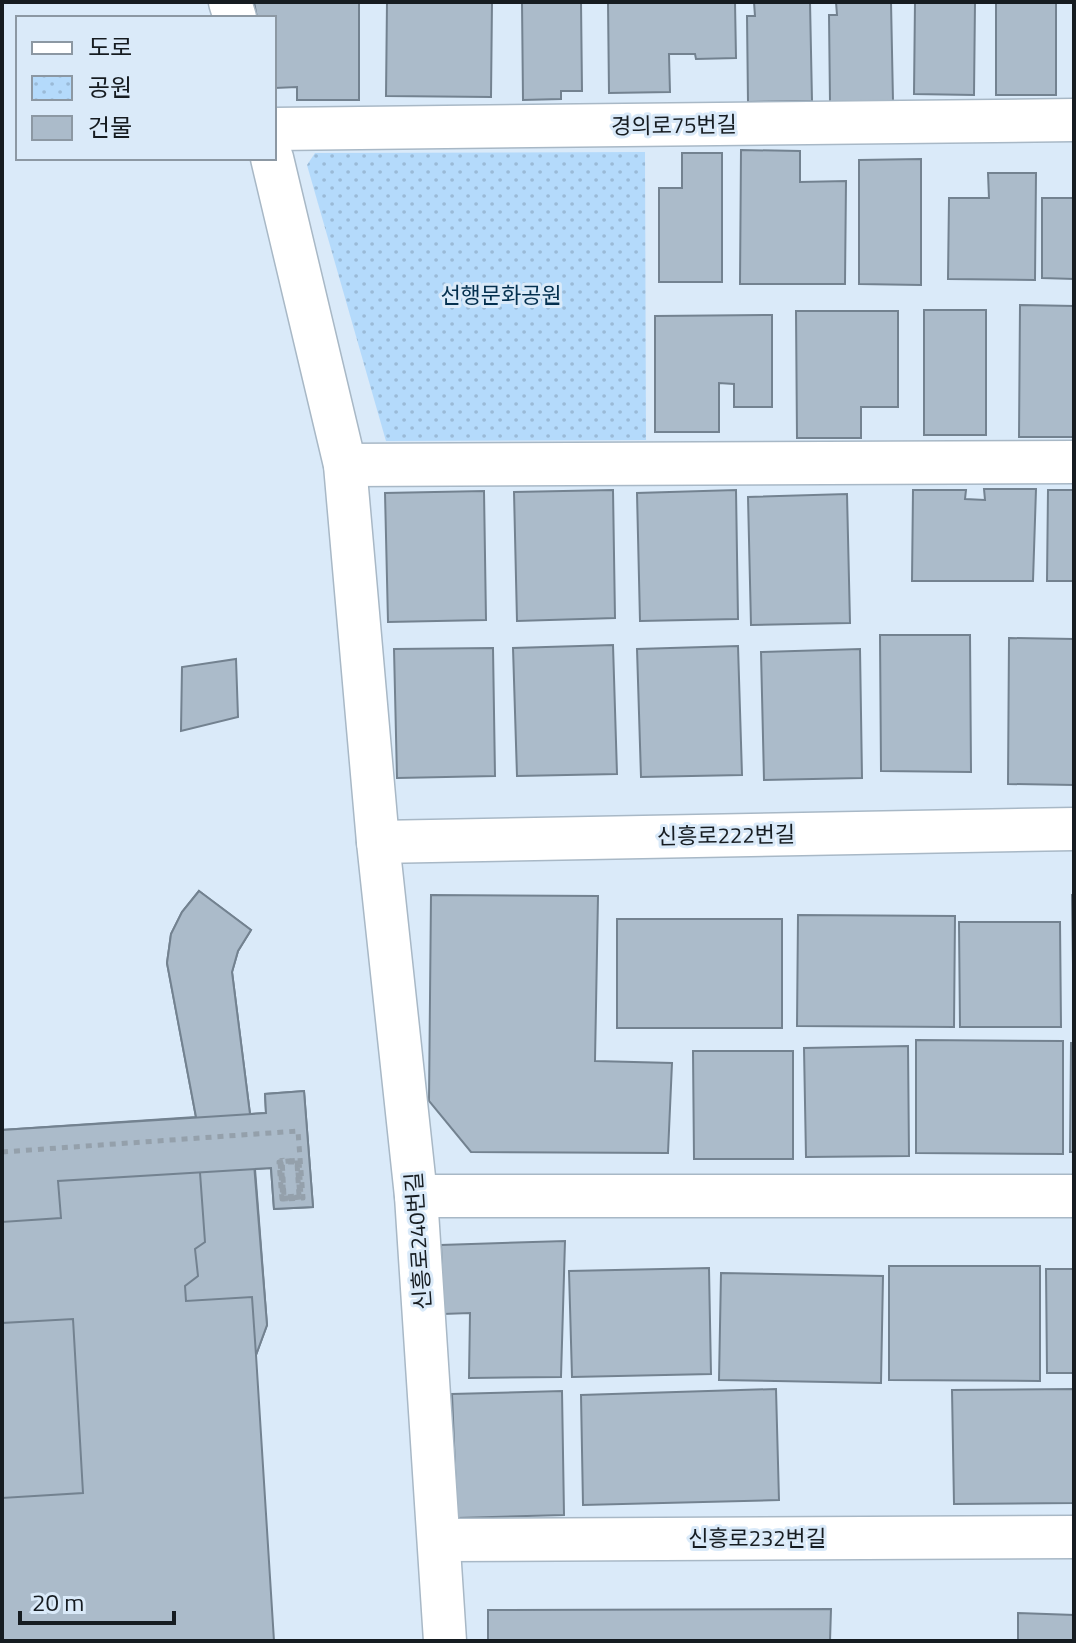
<svg xmlns="http://www.w3.org/2000/svg" width="1076" height="1643" viewBox="0 0 1076 1643" font-family="'Titillium Web','Noto Sans KR',sans-serif">
<style>
.park{fill:url(#park-dots)}
.building{fill:#abbbca;stroke:#738290;stroke-width:2}
.lines{fill:none;stroke-linecap:round;stroke-linejoin:round}
.street-casing{stroke:#a8b8c6;stroke-width:45}
.path{stroke:#94a0ab;stroke-width:5;stroke-dasharray:6 6;stroke-linecap:butt}
.street{stroke:#fff;stroke-width:42}
.labels{text-anchor:middle;dominant-baseline:central;stroke-width:6;stroke-linejoin:round;paint-order:stroke}
.street-label{font-size:22px;fill:#161c21;stroke:#daeaf9}
.park-label{font-size:22px;fill:#04304f;stroke:#daeaf9}
</style>
<defs>
<pattern id="park-dots" width="8" height="8" patternUnits="userSpaceOnUse" patternTransform="scale(2)"><rect width="8" height="8" fill="#b4dafb"/><path d="M2 2h.1M6 6h.1" fill="none" stroke="#9abad7" stroke-width="1.8" stroke-linecap="round"/></pattern>
</defs>
<rect width="100%" height="100%" fill="#daeaf9"/>
<!-- park -->
<polygon class="park" points="645,152 646,440 386,441 307,165 315,153"/>
<!-- building -->
<g class="building">
<polygon points="254,2 359,2 359,100 297,100 297,87 275,88 274,18 257,18"/>
<polygon points="387,2 492,2 491,97 386,96"/>
<polygon points="522,2 581,2 582,91 561,91 561,99 523,100"/>
<polygon points="608,2 735,2 736,58 696,59 695,54 669,54 670,92 609,93"/>
<polygon points="754,2 810,2 812,101 748,102 747,16 755,16"/>
<polygon points="836,2 891,2 893,101 830,102 829,15 837,15"/>
<polygon points="915,2 975,2 974,95 914,94"/>
<rect x="996" y="2" width="60" height="93"/>
<polygon points="741,150 800,151 800,182 846,181 845,284 740,284"/>
<polygon points="682,153 722,153 722,282 659,282 659,188 682,188"/>
<polygon points="921,159 921,285 859,284 859,160"/>
<polygon points="988,173 1036,173 1035,280 948,279 949,198 989,198"/>
<polygon points="1042,198 1074,198 1074,279 1042,278"/>
<polygon points="1020,305 1074,306 1074,437 1019,437"/>
<rect x="924" y="310" width="62" height="125"/>
<polygon points="796,311 898,311 898,407 861,407 861,438 797,438"/>
<polygon points="772,315 772,407 734,407 734,384 719,383 719,432 655,432 655,316"/>
<polygon points="984,489 1036,489 1033,581 912,581 913,490 966,490 965,499 985,500"/>
<polygon points="613,490 615,618 517,621 514,492"/>
<polygon points="736,490 738,619 640,621 637,493"/>
<polygon points="1048,490 1074,490 1074,581 1047,581"/>
<polygon points="484,491 486,620 388,622 385,493"/>
<polygon points="847,494 850,623 751,625 748,497"/>
<polygon points="880,635 970,635 971,772 881,771"/>
<polygon points="1009,638 1074,639 1074,785 1008,784"/>
<polygon points="613,645 617,774 517,776 513,648"/>
<polygon points="738,646 742,775 641,777 637,649"/>
<polygon points="493,648 495,776 397,778 394,649"/>
<polygon points="860,649 862,778 764,780 761,652"/>
<polygon points="236,659 238,717 181,731 182,667"/>
<polygon points="199,891 251,930 238,951 232,972 250,1114 266,1113 265,1094 304,1091 313,1207 274,1209 271,1168 255,1169 267,1325 256,1355 274,1641 2,1641 2,1130 196,1117 167,963 171,934 182,912"/>
<polygon points="199,891 251,930 238,951 232,972 250,1114 267,1325 256,1355 252,1297 186,1301 185,1286 198,1276 195,1249 205,1242 196,1117 167,963 171,934 182,912"/>
<polygon points="431,895 598,896 595,1061 672,1063 668,1153 471,1152 429,1101"/>
<polygon points="1072,895 1074,895 1074,1034"/>
<polygon points="798,915 955,916 954,1027 797,1026"/>
<rect x="617" y="919" width="165" height="109"/>
<polygon points="959,922 1060,922 1061,1027 960,1027"/>
<polygon points="916,1040 1063,1041 1063,1154 916,1153"/>
<polygon points="1071,1043 1074,1043 1074,1152 1070,1152"/>
<polygon points="908,1046 909,1156 806,1157 804,1048"/>
<polygon points="693,1051 793,1051 793,1159 694,1159"/>
<polygon points="304,1091 313,1207 274,1209 271,1168 58,1181 61,1218 2,1222 2,1130 266,1113 265,1094"/>
<polygon points="565,1241 561,1377 469,1378 470,1313 443,1314 441,1245"/>
<polygon points="889,1266 1040,1266 1040,1381 889,1380"/>
<polygon points="709,1268 711,1374 572,1377 569,1271"/>
<polygon points="1046,1269 1074,1269 1074,1373 1047,1373"/>
<polygon points="721,1273 883,1276 881,1383 719,1380"/>
<polygon points="73,1319 83,1493 2,1498 2,1323"/>
<polygon points="776,1389 779,1500 583,1505 581,1395"/>
<polygon points="1074,1389 1074,1503 954,1504 952,1390"/>
<polygon points="562,1391 564,1515 457,1518 452,1394"/>
<polygon points="831,1609 830,1641 488,1641 488,1610"/>
<polygon points="1018,1613 1074,1615 1074,1641 1018,1641"/>
</g>
<g class="lines">
<defs>
<g id="street">
<polyline points="230,2 235,18"/>
<polyline points="274,129 1074,120"/>
<polyline points="272,158 345,465 378,842 416,1196 445,1641"/>
<polyline points="345,465 1074,462"/>
<polyline points="378,842 1074,829"/>
<polyline points="416,1196 1074,1196"/>
<polyline points="440,1540 1074,1537"/>
</g>
</defs>
<!-- street casing -->
<use href="#street" class="street-casing"/>
<!-- path -->
<polyline class="path" points="2,1152 298,1131 303,1198 282,1199 279,1162 299,1160 301,1197 283,1199 280,1162 297,1160 300,1197 284,1198 281,1162 297,1162 299,1196 284,1197 282,1158"/>
<!-- street -->
<use href="#street" class="street"/>
</g>
<g class="labels">
<!-- street labels -->
<g class="street-label">
<text transform="translate(674 125) rotate(-1)">경의로75번길</text>
<text transform="translate(726 835) rotate(-1)">신흥로222번길</text>
<text transform="translate(418 1241) rotate(-94)">신흥로240번길</text>
<text x="757" y="1538">신흥로232번길</text>
</g>
<!-- park labels -->
<g class="park-label">
<text x="501" y="295">선행문화공원</text>
</g>
</g>
<!-- border -->
<rect width="1076" height="1643" fill="none" stroke="#161c21" stroke-width="8"/>
<!-- legend -->
<rect x="16" y="16" width="260" height="144" fill="#daeaf9" stroke="#8c98a3" stroke-width="2"/>
<rect x="32" y="42" width="40" height="12" fill="#ffffff" stroke="#8c98a3" stroke-width="2"/>
<text x="88" y="56" font-size="24" fill="#161c21">도로</text>
<rect x="32" y="76" width="40" height="24" fill="url(#park-dots)" stroke="#8c98a3" stroke-width="2"/>
<text x="88" y="96" font-size="24" fill="#161c21">공원</text>
<rect x="32" y="116" width="40" height="24" fill="#abbbca" stroke="#8c98a3" stroke-width="2"/>
<text x="88" y="136" font-size="24" fill="#161c21">건물</text>
<!-- scale -->
<path d="M20 1611v12h154v-12" fill="none" stroke="#161c21" stroke-width="4"/>
<text x="32" y="1611" font-size="24" fill="#161c21" stroke="#daeaf9" stroke-width="6" paint-order="stroke">20 m</text>
</svg>
